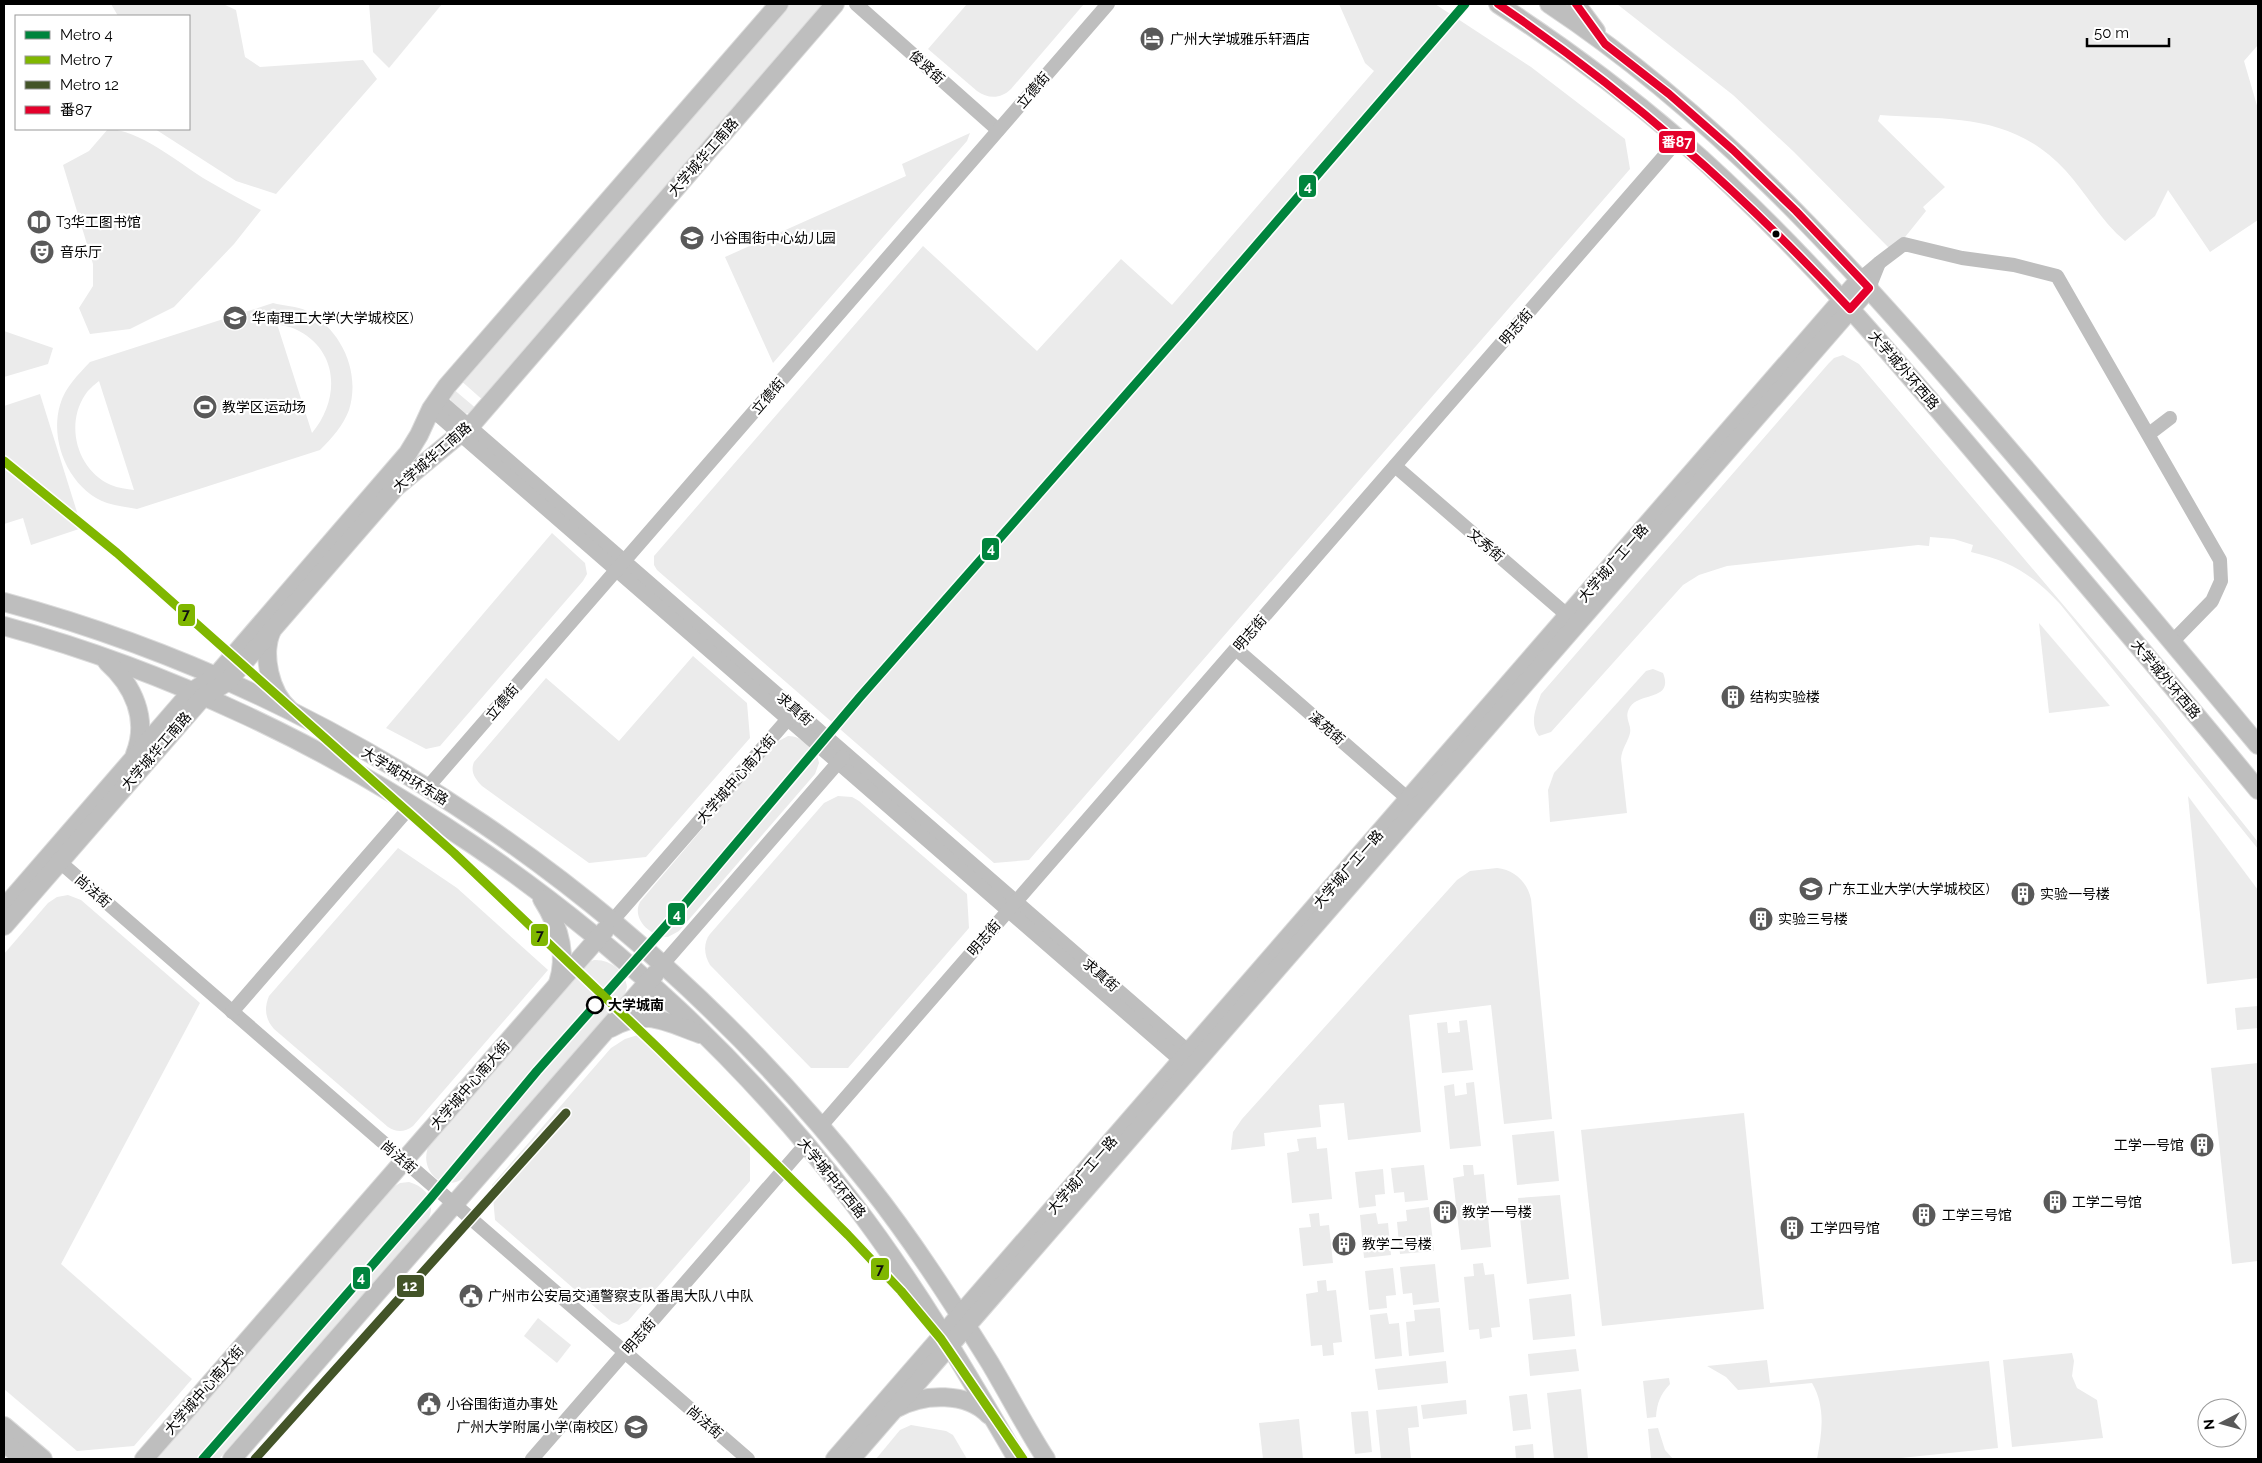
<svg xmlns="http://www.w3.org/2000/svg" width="2262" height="1463" viewBox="0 0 2262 1463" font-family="Raleway,'Noto Sans SC',sans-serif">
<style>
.green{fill:#ebebeb;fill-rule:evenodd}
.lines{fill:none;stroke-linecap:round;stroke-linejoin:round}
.major-casing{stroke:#dbdbdb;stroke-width:20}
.minor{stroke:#bebebe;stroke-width:14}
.major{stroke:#bebebe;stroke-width:18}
.bus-1-casing{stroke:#fff;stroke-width:11}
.bus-1{stroke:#e4002b;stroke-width:8}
.metro-1-casing{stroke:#fff;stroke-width:12}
.metro-2-casing{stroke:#fff;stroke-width:12}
.metro-3-casing{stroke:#fff;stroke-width:12}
.metro-1{stroke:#00843d;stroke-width:9}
.metro-2{stroke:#80b700;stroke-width:9}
.metro-3{stroke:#435428;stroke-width:9}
.bus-dot{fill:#000;stroke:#fff;stroke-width:2}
.stop-dot{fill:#fff;stroke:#000;stroke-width:2.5}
.labels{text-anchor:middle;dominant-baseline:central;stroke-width:4.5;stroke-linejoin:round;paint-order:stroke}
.poi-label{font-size:14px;fill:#000;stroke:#fff;text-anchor:start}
.street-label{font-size:14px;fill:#000;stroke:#fff}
.stop-label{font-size:14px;font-weight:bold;fill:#000;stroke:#fff;text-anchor:start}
.line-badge{stroke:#fff;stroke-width:2}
.badge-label{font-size:14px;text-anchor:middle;font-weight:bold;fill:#fff}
.pale-badge-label{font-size:14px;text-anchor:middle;font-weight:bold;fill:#111}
</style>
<rect width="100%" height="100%" fill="#fff"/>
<!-- green -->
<g class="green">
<polygon points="111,4 223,4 236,10 245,57 260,67 363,60 377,79 276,194 236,181 155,129 189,129 189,16 118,16"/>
<polygon points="369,4 442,4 389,68 373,52"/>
<polygon points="785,4 826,4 485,402 459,379"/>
<path d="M967 4H1084L1011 89C1001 99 988 99 977 91L928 49Z"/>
<polygon points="1339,4 1435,4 1531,67 1625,139 1630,169 1029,860 994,863 657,570 654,565 654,556 923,246 1037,351 1121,259 1172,305 1374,71 1365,63"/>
<path d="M1617 4H2258V45L2244 61 2258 109V220L2210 252 2168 190 2155 216 2125 241C2101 221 2086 193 2066 171 2013 113 1951 120 1880 115L1878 121 1945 187 1923 207 1926 211 1893 252 1794 152 1733 95Z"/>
<path d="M108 129C138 129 178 162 203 178 222 189 241 200 261 210L234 244 174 307 130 329 90 334 79 308 93 286V264L63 165 89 151Z"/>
<polygon points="970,133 967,141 773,363 725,257 906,176 902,164"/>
<path d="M273 303C283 306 297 306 307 311 341 330 361 371 349 410 343 426 332 438 320 450L137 509C128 507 117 506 107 503 70 490 49 442 60 405 65 387 78 375 90 362ZM277 324C284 326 293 327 299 331 340 353 339 401 312 433ZM99 381 134 490C127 489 118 488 111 485 77 470 65 425 85 395 88 390 94 385 99 381Z"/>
<polygon points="4,331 53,348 48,364 4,377"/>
<path d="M1843 355 1859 364 2160 719 2258 842V849L2060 604C2032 574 2010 561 1971 552L1973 545 1954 539 1930 537 1929 546 1918 545 1727 566 1699 575 1683 585 1551 732 1539 736C1529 724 1536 707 1541 694L1829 363 1834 358Z"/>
<polygon points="452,388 478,410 465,414 450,402"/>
<polygon points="40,394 82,528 31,545 23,518 4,524 4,406"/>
<polygon points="552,533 585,563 587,574 583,581 440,746 426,749 386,728"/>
<polygon points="2039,623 2110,706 2049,713"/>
<path d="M693 656 747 703 750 738 646 857 589 863 482 786C475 779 470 772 474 762L546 678 619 741Z"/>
<path d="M1653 669 1663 673C1674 701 1640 692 1630 707 1623 718 1632 724 1630 733 1628 742 1622 748 1621 759L1627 813 1550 822 1548 790 1554 773 1646 671Z"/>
<path d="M788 736C802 736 817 749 819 763L815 774 679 931 668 937C651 937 631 919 640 902L775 743Z"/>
<path d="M838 796 852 797 859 801 967 894 969 928 848 1068H811L710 965C704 955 703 943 710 934L824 803Z"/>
<polygon points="2188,796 2258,890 2258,978 2207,984"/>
<path d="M398 848 457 888 548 970 413 1126C405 1132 397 1133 388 1127L274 1029C265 1019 264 1008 269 996Z"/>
<path d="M1497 868C1515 870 1527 882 1531 899L1552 1119 1504 1124 1491 1005 1409 1015 1421 1132 1348 1140 1344 1103 1319 1105 1321 1127 1264 1133 1265 1146 1231 1150 1233 1132 1242 1119 1457 880 1470 871Z"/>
<polygon points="68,895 81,900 200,1003 61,1264 192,1379 134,1446 77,1451 4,1389 4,954 48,903 57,897"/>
<path d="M594 960C610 959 625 971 627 987L624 997 467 1176C442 1196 415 1168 431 1141L589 962Z"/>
<polygon points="2258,1006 2258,1028 2237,1030 2235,1008"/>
<polygon points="1467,1020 1473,1070 1442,1073 1437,1023 1447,1022 1448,1033 1460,1032 1459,1021"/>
<polygon points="641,1034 750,1148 750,1181 628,1321 619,1325 612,1322 495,1220 492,1185 611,1048 625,1039"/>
<polygon points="2258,1063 2258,1261 2232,1264 2211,1068"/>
<polygon points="1474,1082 1481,1146 1450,1149 1444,1086 1454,1084 1455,1096 1467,1094 1466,1083"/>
<polygon points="1744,1113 1764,1309 1602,1326 1581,1130"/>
<polygon points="1554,1131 1559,1181 1517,1185 1512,1135"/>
<polygon points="1316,1137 1317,1149 1327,1148 1332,1199 1292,1203 1287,1153 1299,1151 1297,1139"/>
<polygon points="1424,1165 1428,1200 1405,1202 1404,1192 1394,1193 1391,1168"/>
<polygon points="1463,1165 1473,1165 1474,1175 1484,1174 1491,1247 1461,1250 1453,1178 1464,1176"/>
<polygon points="1383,1169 1385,1194 1375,1195 1376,1206 1359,1208 1355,1172"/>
<path d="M409 1182C428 1187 437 1204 427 1222L219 1459H153L390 1189 400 1183Z"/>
<polygon points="1560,1195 1569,1279 1527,1284 1518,1198"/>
<polygon points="1429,1207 1434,1251 1400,1254 1397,1222 1407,1221 1406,1210"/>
<polygon points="1319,1213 1320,1226 1329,1225 1333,1263 1303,1266 1299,1228 1311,1227 1309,1214"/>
<polygon points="1376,1213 1378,1224 1388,1223 1391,1255 1364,1258 1360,1215"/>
<polygon points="1483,1263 1485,1275 1494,1274 1500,1327 1491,1328 1492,1337 1480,1339 1479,1329 1469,1330 1464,1277 1474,1276 1473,1264"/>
<polygon points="1435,1264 1439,1302 1413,1305 1412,1293 1403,1294 1400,1267"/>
<polygon points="1393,1268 1396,1295 1386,1296 1387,1308 1369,1310 1365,1271"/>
<polygon points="1326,1280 1327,1291 1336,1290 1342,1342 1333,1343 1334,1355 1323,1356 1322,1345 1311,1346 1306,1294 1318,1292 1317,1281"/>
<polygon points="1571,1294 1575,1336 1533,1340 1529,1299"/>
<polygon points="1440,1308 1444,1352 1409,1356 1406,1322 1415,1321 1414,1310"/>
<polygon points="1387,1313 1389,1324 1399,1323 1402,1356 1375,1359 1370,1315"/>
<polygon points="538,1318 571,1345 557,1363 524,1336"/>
<polygon points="1576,1349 1579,1371 1530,1376 1528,1354"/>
<polygon points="2072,1353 2074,1361 2072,1376 2077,1388 2097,1400 2103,1438 2012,1447 2003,1360"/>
<path d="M1767 1360 1770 1383 1989 1361 1998 1448 1891 1459H1817C1822 1433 1826 1407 1812 1383L1738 1390 1726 1377 1707 1366Z"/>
<polygon points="1446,1361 1448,1383 1378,1390 1375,1369"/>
<path d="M1669 1378 1670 1384C1660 1395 1657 1403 1656 1417L1647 1418 1643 1381Z"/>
<polygon points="1581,1389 1588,1459 1554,1459 1547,1393"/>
<polygon points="1527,1394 1531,1429 1513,1431 1509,1396"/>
<polygon points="1466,1400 1467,1414 1423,1419 1421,1405"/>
<polygon points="1417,1406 1419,1427 1408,1428 1411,1459 1381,1459 1376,1410"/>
<polygon points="1368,1411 1372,1452 1355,1454 1351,1412"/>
<polygon points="1299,1419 1303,1459 1263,1459 1259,1423"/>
<polygon points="911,1425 946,1431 953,1435 967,1459 876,1459 900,1430"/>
<polygon points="1658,1428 1665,1450 1673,1459 1651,1459 1648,1429"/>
<polygon points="1533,1444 1534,1459 1516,1459 1515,1446"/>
</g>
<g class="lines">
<defs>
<g id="major">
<path d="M1498 4C1561 45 1622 90 1679 139 1803 246 1908 374 2013 498 2095 595 2178 692 2258 790"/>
<path d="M1549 4C1712 112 1845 258 1971 405 2068 517 2163 631 2258 745"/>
<polyline points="1576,4 1596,31"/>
<path d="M4 602C346 694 650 907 868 1184 913 1241 952 1302 990 1363 1009 1395 1026 1428 1046 1459"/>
<path d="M4 626C334 716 646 930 853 1203 915 1284 966 1371 1017 1459"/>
<path d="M272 630C261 654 270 693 290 710"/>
<path d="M107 662C133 685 149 719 135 754"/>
<path d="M542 899C558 924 568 953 558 983"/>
<polyline points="4,908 191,692 215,677 408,453 419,435 431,409 447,386 779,4"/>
<polyline points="4,926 203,697 227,682 396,487 473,423 835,4"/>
<path d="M611 1028C645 1008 666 1022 700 1034"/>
<path d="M897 1408C924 1393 967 1392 989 1415"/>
<polyline points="4,1426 43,1459"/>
<polyline points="4,1443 24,1459"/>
<polyline points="144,1459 605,930"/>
<polyline points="232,1459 655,974"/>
<polyline points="835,1459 1860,279"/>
<polyline points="851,1459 1869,288"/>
</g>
</defs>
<!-- major casing -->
<use href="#major" class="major-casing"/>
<!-- minor -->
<g class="minor">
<polyline points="856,4 998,130"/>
<polyline points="1879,263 1904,244 1962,258 2014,265 2057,276 2220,560 2221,581 2212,601 2172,642"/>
<polyline points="1860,279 1879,263 1869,288"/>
<polyline points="438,399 1196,1058"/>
<polyline points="431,409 1187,1066"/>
<polyline points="2149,434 2170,418"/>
<polyline points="1395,466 1574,621"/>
<polyline points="1236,649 1414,804"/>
<polyline points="427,788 1108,4"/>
<polyline points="53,856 748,1459"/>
<polyline points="613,920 794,712"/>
<polyline points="663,964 843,757"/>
<polyline points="232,1012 411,806"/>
<polyline points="821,1126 1679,139"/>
<polyline points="532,1459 806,1144"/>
</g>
<!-- major -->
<use href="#major" class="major"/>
<defs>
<path id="bus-1" d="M1498 4C1630 94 1741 192 1850 309L1869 288 1796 211 1733 150 1669 94 1605 44 1576 4"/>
</defs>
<!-- bus-1 casing -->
<use href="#bus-1" class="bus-1-casing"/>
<!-- bus-1 -->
<use href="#bus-1" class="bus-1"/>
<defs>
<polyline id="metro-1" points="203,1459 430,1199 537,1071 679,911 860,697 1190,322 1465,4"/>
<polyline id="metro-2" points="4,461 117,553 454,853 659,1049 848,1235 901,1291 941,1339 1023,1459"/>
<polyline id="metro-3" points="255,1459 566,1113"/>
</defs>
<!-- metro-1 casing -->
<use href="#metro-1" class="metro-1-casing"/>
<!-- metro-2 casing -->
<use href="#metro-2" class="metro-2-casing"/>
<!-- metro-3 casing -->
<use href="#metro-3" class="metro-3-casing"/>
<!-- metro-1 -->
<use href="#metro-1" class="metro-1"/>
<!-- metro-2 -->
<use href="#metro-2" class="metro-2"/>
<!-- metro-3 -->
<use href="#metro-3" class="metro-3"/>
</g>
<!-- icons -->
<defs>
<symbol id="hotel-disc" viewBox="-11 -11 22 22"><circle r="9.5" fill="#595959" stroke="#fff"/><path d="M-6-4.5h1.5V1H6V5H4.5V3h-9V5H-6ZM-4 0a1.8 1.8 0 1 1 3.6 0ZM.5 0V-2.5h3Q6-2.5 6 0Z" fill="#fff"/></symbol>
<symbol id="library-disc" viewBox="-11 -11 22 22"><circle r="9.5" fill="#595959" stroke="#fff"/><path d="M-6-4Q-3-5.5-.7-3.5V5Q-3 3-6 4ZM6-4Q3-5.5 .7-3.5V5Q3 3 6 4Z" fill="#fff"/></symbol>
<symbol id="school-disc" viewBox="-11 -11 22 22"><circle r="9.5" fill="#595959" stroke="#fff"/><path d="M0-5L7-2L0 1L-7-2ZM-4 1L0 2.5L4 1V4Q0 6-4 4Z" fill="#fff"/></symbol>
<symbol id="theatre-disc" viewBox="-11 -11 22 22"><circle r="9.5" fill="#595959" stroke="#fff"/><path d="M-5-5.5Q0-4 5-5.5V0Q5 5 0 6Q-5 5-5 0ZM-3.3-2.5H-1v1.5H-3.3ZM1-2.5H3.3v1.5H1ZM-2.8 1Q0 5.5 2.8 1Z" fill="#fff"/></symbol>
<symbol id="university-disc" viewBox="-11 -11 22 22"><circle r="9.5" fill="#595959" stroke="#fff"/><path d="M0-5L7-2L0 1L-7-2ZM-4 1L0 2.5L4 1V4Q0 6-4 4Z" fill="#fff"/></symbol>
<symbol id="stadium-disc" viewBox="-11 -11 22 22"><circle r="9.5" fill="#595959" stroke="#fff"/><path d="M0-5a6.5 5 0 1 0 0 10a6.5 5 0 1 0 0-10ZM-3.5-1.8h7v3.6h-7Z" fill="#fff"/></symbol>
<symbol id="building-disc" viewBox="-11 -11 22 22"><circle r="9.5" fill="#595959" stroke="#fff"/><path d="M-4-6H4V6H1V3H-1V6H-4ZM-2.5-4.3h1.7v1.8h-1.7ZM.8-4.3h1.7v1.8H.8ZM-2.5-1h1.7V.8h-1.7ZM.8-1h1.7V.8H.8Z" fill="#fff"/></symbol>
<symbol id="civic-disc" viewBox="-11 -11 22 22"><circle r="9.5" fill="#595959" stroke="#fff"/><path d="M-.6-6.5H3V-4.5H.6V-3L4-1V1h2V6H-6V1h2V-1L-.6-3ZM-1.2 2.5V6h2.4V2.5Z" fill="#fff"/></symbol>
</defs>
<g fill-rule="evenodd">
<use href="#hotel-disc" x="1138" y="25" width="28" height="28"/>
<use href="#library-disc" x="25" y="208" width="28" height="28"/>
<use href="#school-disc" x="678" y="224" width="28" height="28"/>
<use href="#theatre-disc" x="28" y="238" width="28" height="28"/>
<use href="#university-disc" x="221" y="304" width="28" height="28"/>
<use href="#stadium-disc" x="191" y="393" width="28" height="28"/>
<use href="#building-disc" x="1719" y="683" width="28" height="28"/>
<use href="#university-disc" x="1797" y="875" width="28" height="28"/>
<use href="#building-disc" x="2009" y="880" width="28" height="28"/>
<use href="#building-disc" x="1747" y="905" width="28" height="28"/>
<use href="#building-disc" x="2188" y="1131" width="28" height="28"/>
<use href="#building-disc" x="2041" y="1188" width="28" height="28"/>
<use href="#building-disc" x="1431" y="1198" width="28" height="28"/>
<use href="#building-disc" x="1910" y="1201" width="28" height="28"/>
<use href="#building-disc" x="1778" y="1214" width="28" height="28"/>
<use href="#building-disc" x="1330" y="1230" width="28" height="28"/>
<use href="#civic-disc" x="457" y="1282" width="28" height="28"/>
<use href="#civic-disc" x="415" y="1390" width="28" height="28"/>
<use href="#school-disc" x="622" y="1413" width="28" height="28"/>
</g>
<!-- markers -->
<circle class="bus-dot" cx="1776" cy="234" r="4.5"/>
<circle class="stop-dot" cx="595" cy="1005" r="8"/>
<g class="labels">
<!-- poi labels -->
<g class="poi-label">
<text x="1170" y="39">广州大学城雅乐轩酒店</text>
<text x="56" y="222">T3华工图书馆</text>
<text x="710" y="238">小谷围街中心幼儿园</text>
<text x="60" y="252">音乐厅</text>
<text x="252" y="318">华南理工大学(大学城校区)</text>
<text x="222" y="407">教学区运动场</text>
<text x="1750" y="697">结构实验楼</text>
<text x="1828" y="889">广东工业大学(大学城校区)</text>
<text x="2040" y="894">实验一号楼</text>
<text x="1778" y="919">实验三号楼</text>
<text x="2184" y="1145" text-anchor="end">工学一号馆</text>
<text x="2072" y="1202">工学二号馆</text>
<text x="1462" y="1212">教学一号楼</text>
<text x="1942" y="1215">工学三号馆</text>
<text x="1810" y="1228">工学四号馆</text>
<text x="1362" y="1244">教学二号楼</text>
<text x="488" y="1296">广州市公安局交通警察支队番禺大队八中队</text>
<text x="446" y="1404">小谷围街道办事处</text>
<text x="618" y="1427" text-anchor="end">广州大学附属小学(南校区)</text>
</g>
<!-- street labels -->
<g class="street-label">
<text transform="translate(927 67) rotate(42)">俊贤街</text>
<text transform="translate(1033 90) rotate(-49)">立德街</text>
<text transform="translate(703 157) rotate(-49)">大学城华工南路</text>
<text transform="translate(1516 327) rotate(-49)">明志街</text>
<text transform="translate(1904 370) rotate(49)">大学城外环西路</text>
<text transform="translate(768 396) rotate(-49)">立德街</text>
<text transform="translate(432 457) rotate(-41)">大学城华工南路</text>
<text transform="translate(1486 545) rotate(41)">文秀街</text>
<text transform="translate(1613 563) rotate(-49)">大学城广工一路</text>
<text transform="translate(1250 633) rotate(-49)">明志街</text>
<text transform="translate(2166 679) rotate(50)">大学城外环西路</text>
<text transform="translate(502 702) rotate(-49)">立德街</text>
<text transform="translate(795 709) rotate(41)">求真街</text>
<text transform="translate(1327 728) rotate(41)">溪苑街</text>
<text transform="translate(156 751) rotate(-49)">大学城华工南路</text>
<text transform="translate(405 776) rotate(31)">大学城中环东路</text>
<text transform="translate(736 779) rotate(-49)">大学城中心南大街</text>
<text transform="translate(1348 869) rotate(-49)">大学城广工一路</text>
<text transform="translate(93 891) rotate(41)">尚法街</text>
<text transform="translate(984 938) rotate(-49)">明志街</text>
<text transform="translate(1101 975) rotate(41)">求真街</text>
<text transform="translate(470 1085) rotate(-49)">大学城中心南大街</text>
<text transform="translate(399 1157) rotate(41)">尚法街</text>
<text transform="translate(1082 1175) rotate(-49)">大学城广工一路</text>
<text transform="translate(832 1178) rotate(51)">大学城中环西路</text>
<text transform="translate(639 1336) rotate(-49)">明志街</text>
<text transform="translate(204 1390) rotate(-49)">大学城中心南大街</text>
<text transform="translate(705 1422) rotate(41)">尚法街</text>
</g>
<!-- stop labels -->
<g class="stop-label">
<text x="608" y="1005">大学城南</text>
</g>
</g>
<g class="line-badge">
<rect x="1658" y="130" width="38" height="24" rx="5" fill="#e4002b"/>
<rect x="1298" y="174" width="19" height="24" rx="5" fill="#00843d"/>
<rect x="981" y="537" width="19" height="24" rx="5" fill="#00843d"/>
<rect x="177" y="603" width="19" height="24" rx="5" fill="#80b700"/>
<rect x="667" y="902" width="19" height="24" rx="5" fill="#00843d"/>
<rect x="530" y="923" width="19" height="24" rx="5" fill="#80b700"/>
<rect x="870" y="1257" width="20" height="24" rx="5" fill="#80b700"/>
<rect x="352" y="1266" width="19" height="24" rx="5" fill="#00843d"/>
<rect x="396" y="1274" width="29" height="24" rx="5" fill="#435428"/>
</g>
<g class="badge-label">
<text x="1677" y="147">番87</text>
<text x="1308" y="191">4</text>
<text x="991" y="553">4</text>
<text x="677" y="919">4</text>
<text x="361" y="1282">4</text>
<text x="410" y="1291">12</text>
</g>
<g class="pale-badge-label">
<text x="186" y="619">7</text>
<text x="540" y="940">7</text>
<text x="880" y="1274">7</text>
</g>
<!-- border -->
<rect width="2262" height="1463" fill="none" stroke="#000000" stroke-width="10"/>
<!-- legend -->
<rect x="15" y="15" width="175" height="115" fill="#ffffff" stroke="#999999"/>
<rect x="25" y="31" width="25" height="8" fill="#00843d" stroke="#999999"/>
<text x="60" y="40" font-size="15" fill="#000000">Metro 4</text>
<rect x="25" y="56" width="25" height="8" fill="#80b700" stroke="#999999"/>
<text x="60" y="65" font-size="15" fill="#000000">Metro 7</text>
<rect x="25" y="81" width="25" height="8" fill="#435428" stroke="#999999"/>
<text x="60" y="90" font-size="15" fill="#000000">Metro 12</text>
<rect x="25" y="106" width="25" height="8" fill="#e4002b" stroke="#999999"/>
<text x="60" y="115" font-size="15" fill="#000000">番87</text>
<!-- north arrow -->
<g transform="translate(2222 1423) rotate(264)"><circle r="24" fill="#ffffff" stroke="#999999"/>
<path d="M0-4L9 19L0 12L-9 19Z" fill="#595959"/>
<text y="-8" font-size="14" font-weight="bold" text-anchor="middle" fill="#000000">N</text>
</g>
<!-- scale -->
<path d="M2087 38v8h82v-8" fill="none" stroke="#000000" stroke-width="2.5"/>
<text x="2094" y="38" font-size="15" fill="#000000" stroke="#ffffff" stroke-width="4" paint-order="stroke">50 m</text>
</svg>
